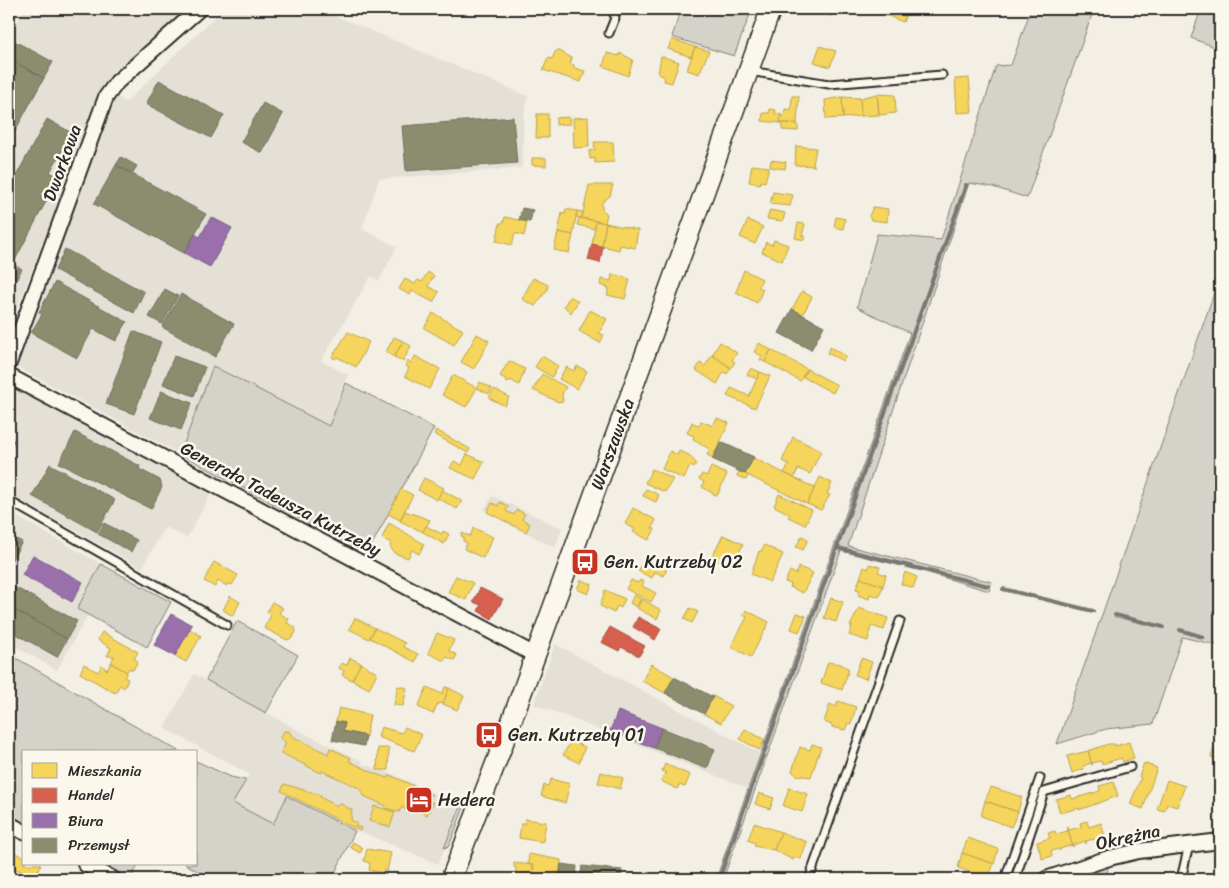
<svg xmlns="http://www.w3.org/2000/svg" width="1229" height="888" viewBox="0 0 1229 888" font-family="Sriracha,sans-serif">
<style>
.built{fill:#e4e0d6}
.green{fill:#d5d2c9;stroke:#807e7a}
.homes{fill:#f6d55c;stroke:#b9a24d}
.shops{fill:#d6604d;stroke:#a35043}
.offices{fill:#9970ab;stroke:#785b85}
.industry{fill:#8c8c6e;stroke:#6f6f5a}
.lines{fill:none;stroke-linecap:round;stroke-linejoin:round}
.stream{stroke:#787772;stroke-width:4}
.service-casing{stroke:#2b2b2b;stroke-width:11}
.minor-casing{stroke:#2b2b2b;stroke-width:18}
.secondary-casing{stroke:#2b2b2b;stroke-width:22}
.service{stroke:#fbf7ec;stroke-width:7}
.minor{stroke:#fbf7ec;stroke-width:14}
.secondary{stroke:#fbf7ec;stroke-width:19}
.labels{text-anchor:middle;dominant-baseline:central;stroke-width:5;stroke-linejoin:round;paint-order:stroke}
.street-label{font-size:18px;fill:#2b2b2b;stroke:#fbf7ec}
.poi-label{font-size:18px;fill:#2b2b2b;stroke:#fbf7ec;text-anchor:start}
</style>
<rect width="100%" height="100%" fill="#f3efe4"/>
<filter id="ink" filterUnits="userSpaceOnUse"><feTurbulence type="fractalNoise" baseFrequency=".02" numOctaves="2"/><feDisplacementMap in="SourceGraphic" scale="10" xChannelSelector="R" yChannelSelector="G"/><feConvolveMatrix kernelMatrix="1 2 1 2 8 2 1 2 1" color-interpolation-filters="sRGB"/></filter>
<g filter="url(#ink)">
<!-- built -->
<g class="built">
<polygon points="24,9 190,9 107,89 93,113 9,329 9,32 11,33"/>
<polygon points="223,9 319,9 528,96 524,114 522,168 379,179 362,229 397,247 379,281 371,276 321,361 348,375 329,426 213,366 180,454 13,365 114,95 126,102"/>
<polygon points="9,386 211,494 187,538 165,527 142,568 9,494"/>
<polygon points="492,496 562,528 555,548 484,510"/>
<polygon points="9,512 101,564 77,609 88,615 57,670 9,643"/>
<polygon points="555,644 760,753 749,789 534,704"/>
<polygon points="194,674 308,735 362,761 362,764 383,770 461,806 438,864 334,821 287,796 273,824 233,803 249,774 164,728"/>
</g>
<!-- green -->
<g class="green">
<polygon points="681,9 752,9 734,56 672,37"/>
<polygon points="1031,9 1094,9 1027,198 993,187 969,183 848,546 992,582 989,591 922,571 841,551 723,879 716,879 910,333 857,307 877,234 941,240 996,66 1011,65"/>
<polygon points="1201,9 1220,9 1220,49 1191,38"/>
<polygon points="1220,276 1220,646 1182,637 1153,724 1106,729 1057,744"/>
<polygon points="213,366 329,426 346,383 434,428 367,554 180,454"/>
<polygon points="101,564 171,602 147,647 77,609"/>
<polygon points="237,621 298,655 266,713 206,680"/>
<polygon points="9,654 180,752 24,752 24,826 9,819"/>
<polygon points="196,761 231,777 246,780 233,803 273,824 287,796 355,831 332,879 212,879 185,864 196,864"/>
<polygon points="461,806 464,807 449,846 444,848"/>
<polygon points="96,864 139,864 130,879 125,879"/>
<polygon points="1109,865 1105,879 1070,879"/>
</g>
<!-- homes -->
<g class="homes">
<polygon points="824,9 833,9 831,16 823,12"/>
<polygon points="885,9 908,9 903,22 883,14"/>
<polygon points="672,39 695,47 691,57 668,49"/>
<polygon points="820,46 836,51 830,67 814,62"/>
<polygon points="695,47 709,51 699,74 687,70"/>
<polygon points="558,50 572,58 570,64 574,65 574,68 585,71 581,82 543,70 548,58 552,59 555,52"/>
<polygon points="607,53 619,56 620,53 633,60 628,76 603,66"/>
<polygon points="661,56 679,62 672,83 664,81 665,77 658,74"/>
<polygon points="969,78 972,112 957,113 955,79"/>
<polygon points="877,94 895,95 896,113 879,115"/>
<polygon points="877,94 879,115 861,116 860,98"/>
<polygon points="792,96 799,96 797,123 780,123 780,116 784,116 785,109 791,110"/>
<polygon points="842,97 860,98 861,116 843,118"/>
<polygon points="842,97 843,118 826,119 825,100"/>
<polygon points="770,109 776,110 775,114 781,114 780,123 762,121 763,113 769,113"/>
<polygon points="537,114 548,114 548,138 536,138"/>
<polygon points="569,117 570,124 556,125 556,118"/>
<polygon points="588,117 589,147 574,148 573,118"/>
<polygon points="782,123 798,124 798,131 782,130"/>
<polygon points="594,142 613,142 614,162 595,163 595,158 590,159 589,151 595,150"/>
<polygon points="796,146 816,148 813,165 815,166 795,165"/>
<polygon points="532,158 546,158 546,166 532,165"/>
<polygon points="771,160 786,162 785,169 770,167"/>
<polygon points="752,165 769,167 765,182 761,181 760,184 749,182"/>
<polygon points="589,185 613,185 610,196 602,202 602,209 607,214 605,223 582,218"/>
<polygon points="773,192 793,195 790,206 770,204"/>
<polygon points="873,207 888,209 887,222 871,220 869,216"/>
<polygon points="566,209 577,211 573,235 558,232 562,213 565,214"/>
<polygon points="770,210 785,213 783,221 767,219"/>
<polygon points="577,211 583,212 582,218 576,217"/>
<polygon points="505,217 527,222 524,236 515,233 512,245 496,241 500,223 503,223"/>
<polygon points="836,217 845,219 843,229 834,227"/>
<polygon points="579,218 596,221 595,229 577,225"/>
<polygon points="748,220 763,227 755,244 740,237"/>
<polygon points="596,221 606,223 602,246 592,244"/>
<polygon points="606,223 638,230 635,248 620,245 619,250 602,246"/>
<polygon points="798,223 805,224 802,236 805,236 804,240 795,238"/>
<polygon points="558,232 573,235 569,253 554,250"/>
<polygon points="774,240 788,245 782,261 762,252 766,242 772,245"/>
<polygon points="744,270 762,279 758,287 763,289 757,303 736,292"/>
<polygon points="428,272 434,276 428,286 439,292 433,302 412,291 410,295 399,289 405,279 415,284 418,280 422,282"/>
<polygon points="612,274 630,279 625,299 607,295 609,288 600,285 601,279 611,281"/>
<polygon points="533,278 548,285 547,290 535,306 522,299"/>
<polygon points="802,291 812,297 803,314 792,309"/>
<polygon points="570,296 578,301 571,313 564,306"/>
<polygon points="590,310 607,319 599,333 604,335 600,343 579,331"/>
<polygon points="433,313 463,330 454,345 424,328"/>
<polygon points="348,332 369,342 356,367 337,357 335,359 332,357"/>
<polygon points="477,334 489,341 474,369 461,362"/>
<polygon points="394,337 403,341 394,357 386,352"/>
<polygon points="403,341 411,346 403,361 394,357"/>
<polygon points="720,342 737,353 732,360 735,362 731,368 712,355"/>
<polygon points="759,343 771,350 765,362 760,360 762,356 754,352"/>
<polygon points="830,347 846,356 843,361 827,353"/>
<polygon points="771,350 807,369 800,381 765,362"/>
<polygon points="712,355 731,368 727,374 724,372 717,384 696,370 700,363 705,366"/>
<polygon points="415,356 440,369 429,389 405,376 409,368 406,366 408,361 412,363"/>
<polygon points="542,356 558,366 552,377 535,367"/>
<polygon points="509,361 525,369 519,385 510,380 508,383 506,382 507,380 500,376"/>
<polygon points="577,366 587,371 577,389 559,379 566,367 574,371"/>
<polygon points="751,368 760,372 757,379 747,375"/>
<polygon points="807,369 837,385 833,393 803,377"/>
<polygon points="760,372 770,376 755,408 727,396 731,388 749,396"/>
<polygon points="542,374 566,387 562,394 563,401 558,402 533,390"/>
<polygon points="453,375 477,388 466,407 442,395"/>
<polygon points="480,382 492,388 489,394 477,388"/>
<polygon points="494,389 509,397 505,406 489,398"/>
<polygon points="717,418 729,423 713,458 707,455 710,449 700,444 701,443 693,439 694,436 687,433 692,422 699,426 701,421 713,426"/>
<polygon points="436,430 470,449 468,453 434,434"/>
<polygon points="793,437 821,451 810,474 798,469 794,478 784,473 789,464 782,461"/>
<polygon points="670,451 677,455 679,451 689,455 696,463 694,468 690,466 684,479 662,469"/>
<polygon points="467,454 484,462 475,479 450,468 454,461 462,465"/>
<polygon points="753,458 815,488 807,504 745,474"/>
<polygon points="711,467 727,474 717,496 702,487 704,482 699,479 702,474 707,476"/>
<polygon points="652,469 673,479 665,492 645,483"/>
<polygon points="739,471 748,475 746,480 737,476"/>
<polygon points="820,477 832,483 827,494 830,495 821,510 807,504"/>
<polygon points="424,478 444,488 437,500 418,490"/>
<polygon points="401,489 413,495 400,520 388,514"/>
<polygon points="646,489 659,495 656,502 643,496"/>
<polygon points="442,490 462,501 457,509 438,498"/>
<polygon points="779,494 812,510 805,525 788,517 790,514 774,506"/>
<polygon points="500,502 508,506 506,511 514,515 517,510 525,514 522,519 530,524 526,532 487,512 492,503 498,506"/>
<polygon points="633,508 656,520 652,528 655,529 649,540 633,532 635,529 625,524"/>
<polygon points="405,511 430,520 423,532 400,521"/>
<polygon points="389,523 424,544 419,554 412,550 408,558 394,553 390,546 391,543 382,538"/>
<polygon points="426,526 442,534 443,531 449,534 444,544 423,532"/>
<polygon points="474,528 493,537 483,558 464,549 467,543 463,541 464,537 461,536 462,533 470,536"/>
<polygon points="723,535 743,544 736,559 739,560 735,567 719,562 719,560 712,557"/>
<polygon points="802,536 808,539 803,550 796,547"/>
<polygon points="764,545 783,554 770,582 751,574 759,551 761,552"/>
<polygon points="645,557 667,568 664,576 655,572 652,578 638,571"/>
<polygon points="214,562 238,575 232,585 228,583 227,586 218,581 215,587 204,581"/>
<polygon points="869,564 880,567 878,572 886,575 883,586 860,578 864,567 868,569"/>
<polygon points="799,567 813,573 803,593 790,587 791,584 785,582 790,571 796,574"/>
<polygon points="905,572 917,577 913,588 901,584"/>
<polygon points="456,576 473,583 466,600 448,592"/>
<polygon points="860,578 883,586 879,597 870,594 869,599 858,595 860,590 856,589"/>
<polygon points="581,580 592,584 588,594 577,589"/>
<polygon points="631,580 638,583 640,580 644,582 642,586 656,593 651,602 626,589"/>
<polygon points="605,590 625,599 621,608 617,606 614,613 600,606"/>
<polygon points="634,595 641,599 636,607 630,603"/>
<polygon points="230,596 240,602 233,616 223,610"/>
<polygon points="831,598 843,602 836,622 824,618"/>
<polygon points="642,599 661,610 657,619 637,608"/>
<polygon points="272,602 283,608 279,613 289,619 287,623 295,627 296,632 292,638 287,640 264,628 271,615 267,612"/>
<polygon points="690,608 698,612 692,623 684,619"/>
<polygon points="859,608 888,618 884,630 871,626 868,641 849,635 852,626 850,626"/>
<polygon points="746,610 769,622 751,657 731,647 747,617 743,615"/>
<polygon points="797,613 806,616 799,632 791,629"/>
<polygon points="355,618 375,628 369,639 349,629"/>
<polygon points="375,628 405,643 403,647 418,654 415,662 370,638"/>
<polygon points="190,629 201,636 186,662 175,656"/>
<polygon points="102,632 138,652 134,659 138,661 133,670 129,668 127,672 111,663 114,656 107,656 111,648 98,640"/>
<polygon points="437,633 454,640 449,651 457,655 454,660 446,657 444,661 428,653"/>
<polygon points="350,658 361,663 352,680 342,675 344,671 339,668 341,663 347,665"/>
<polygon points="861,658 872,662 866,679 855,675"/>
<polygon points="828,662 841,664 849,669 842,690 821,683"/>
<polygon points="111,663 127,672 124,677 128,679 124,688 120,685 115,693 80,673 84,664 98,672 102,665 107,670"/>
<polygon points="361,663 377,673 369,689 352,680"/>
<polygon points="651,664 674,677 665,693 642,681"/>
<polygon points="398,686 407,688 403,706 394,705"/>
<polygon points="427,687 442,694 445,687 449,688 443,704 438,703 433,714 418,707"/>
<polygon points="449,688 464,696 457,710 443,704"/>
<polygon points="713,696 731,706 721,723 704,714"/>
<polygon points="838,701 856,707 851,724 848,723 845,730 832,727 832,725 824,722 830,704 836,707"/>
<polygon points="339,708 370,715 366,736 343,731 345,723 336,721"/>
<polygon points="381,727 402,733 405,727 422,735 414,751 378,737"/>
<polygon points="745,729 765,740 759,750 740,739"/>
<polygon points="284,731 289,731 292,736 328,754 330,748 351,758 349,761 376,774 388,778 390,775 431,794 428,800 433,803 427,815 413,808 409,812 402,807 399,812 385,808 386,806 364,796 361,789 322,771 321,773 281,753 286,743 280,738"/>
<polygon points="1220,731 1220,761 1211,757"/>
<polygon points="571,741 585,747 579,763 563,755"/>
<polygon points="1129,742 1134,758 1123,762 1121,758 1102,764 1101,761 1092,763 1092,765 1088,751 1108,744 1115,744 1115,746"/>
<polygon points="812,744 821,747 811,777 796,775 792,771 800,747 810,750"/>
<polygon points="378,748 389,748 388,770 377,770"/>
<polygon points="1088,751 1092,765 1091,763 1083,766 1084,769 1072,773 1067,756"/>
<polygon points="1144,763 1157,768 1143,809 1130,804 1141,778 1139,777"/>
<polygon points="665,764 690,775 685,787 679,785 677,789 661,781 666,773 662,771"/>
<polygon points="601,772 623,778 620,789 598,783"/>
<polygon points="551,779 570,784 565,803 541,796 544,785 548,786"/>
<polygon points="1167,780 1185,786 1177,807 1167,804 1164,811 1157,809"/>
<polygon points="1114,782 1118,796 1079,810 1079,808 1060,813 1056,799 1071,795 1072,799 1100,791 1099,786"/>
<polygon points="284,784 321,795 320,797 337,806 339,803 352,810 351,820 357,823 355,826 361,828 360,831 281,791"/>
<polygon points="991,787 1022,797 1018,812 985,801"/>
<polygon points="789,788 808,794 802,812 783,806"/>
<polygon points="759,793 774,798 770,809 755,804"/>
<polygon points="985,801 1018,812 1011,827 981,816"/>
<polygon points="374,806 395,812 390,827 369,821"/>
<polygon points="525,819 546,822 543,842 519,838 521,824 524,824"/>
<polygon points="1087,821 1089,827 1101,823 1106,840 1095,843 1094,839 1086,841 1086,844 1086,841 1073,845 1073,847 1067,827 1069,830 1081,827 1080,823"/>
<polygon points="754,823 781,832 774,850 754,846 755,843 748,840"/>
<polygon points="1067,827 1073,847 1072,845 1060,849 1060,851 1059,849 1051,851 1052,856 1042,859 1037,842 1050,838 1048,833 1055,831 1056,834 1068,831"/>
<polygon points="781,832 807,842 801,859 794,857 793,860 774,850"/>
<polygon points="968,838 998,849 994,864 962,853"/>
<polygon points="353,842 363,848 360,853 350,847"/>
<polygon points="367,849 391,853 387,871 383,870 382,873 369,870 370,863 364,861"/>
<polygon points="15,853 24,857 24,864 41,864 35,879 18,877 21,871 10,867"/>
<polygon points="962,853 994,864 988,878 958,868"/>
<polygon points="529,854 561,860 559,879 533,879 534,869 533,865 528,864"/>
<polygon points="514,863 533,865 533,879 515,879 516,868 514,867"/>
<polygon points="736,873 743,875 744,873 757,877 734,879"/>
</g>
<!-- shops -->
<g class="shops">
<polygon points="592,244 603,247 600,263 588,260"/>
<polygon points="480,588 503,599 492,619 478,611 481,605 473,602"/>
<polygon points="638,617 661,629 655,640 633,627"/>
<polygon points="610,627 645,646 639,656 621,647 619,651 601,642"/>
</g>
<!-- offices -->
<g class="offices">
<polygon points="211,217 232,228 210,267 184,253 195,234 200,237"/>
<polygon points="33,555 83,582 72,602 22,575"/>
<polygon points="171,614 192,625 175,656 154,645"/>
<polygon points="618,711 662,728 654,748 610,731"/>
</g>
<!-- industry -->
<g class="industry">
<polygon points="9,38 53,62 44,78 9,59"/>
<polygon points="9,59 44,78 9,142"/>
<polygon points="159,80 224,115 211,138 146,104"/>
<polygon points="263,103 283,114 262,153 241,142"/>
<polygon points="513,117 517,163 406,171 402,126"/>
<polygon points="47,119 72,133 50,172 59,177 13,264 22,269 9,294 9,189"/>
<polygon points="121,157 137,166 132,174 116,165"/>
<polygon points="116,165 206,214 184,253 94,204"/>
<polygon points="522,208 533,210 530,222 519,220"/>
<polygon points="65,249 144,292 134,313 55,270"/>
<polygon points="55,282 127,322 116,341 93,329 77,358 31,333 42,314 39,312"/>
<polygon points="165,289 178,296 162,324 149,317"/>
<polygon points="181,294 234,324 215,357 162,327"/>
<polygon points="792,309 824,326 811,350 779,333"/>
<polygon points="133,331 161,342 134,414 106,404"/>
<polygon points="174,356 205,367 194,396 163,384"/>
<polygon points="161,391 192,403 181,430 150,418"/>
<polygon points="75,432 140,466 139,469 160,480 162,487 151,509 59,463"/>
<polygon points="9,438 14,440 11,449 9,448"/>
<polygon points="721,442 754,457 745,474 712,459"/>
<polygon points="50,464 115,500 97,532 32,496"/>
<polygon points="104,523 137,540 131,552 98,534"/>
<polygon points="9,535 22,542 10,563 9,562"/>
<polygon points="9,584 77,621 67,639 9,607"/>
<polygon points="9,607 67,639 57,657 9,630"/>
<polygon points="674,677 713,697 704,714 665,693"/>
<polygon points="336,721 345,723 343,731 366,736 364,746 332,740"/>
<polygon points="662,728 715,749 707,769 654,748"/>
<polygon points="561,864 577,866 576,879 559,879"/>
<polygon points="582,866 622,870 621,879 580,879"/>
</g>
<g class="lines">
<!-- stream -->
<g class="stream">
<polyline points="838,548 988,586"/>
<polyline points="1003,589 1093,611"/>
<polyline points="1115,615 1163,627"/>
<polyline points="1180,630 1203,637"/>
<polyline points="1219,641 1220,641"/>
<polyline points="719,879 966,185"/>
</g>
<defs>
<g id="service">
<polyline points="609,33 615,18 613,9"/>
<polyline points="749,71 829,84 942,75"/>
<polyline points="9,501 227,625"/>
<polyline points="809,879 900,621"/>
<polyline points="1005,879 1040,778"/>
<polyline points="1015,879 1044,792 1130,767"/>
<polyline points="1181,879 1189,845"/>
</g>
<g id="minor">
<polyline points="9,363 106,97 117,82 199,9"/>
<polyline points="9,376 535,655"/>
<polyline points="9,824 24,832"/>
<polyline points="85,864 113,879"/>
<polyline points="1046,879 1109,858 1139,851 1220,841"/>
</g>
<g id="secondary">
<path id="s1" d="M451 879 502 747 771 9"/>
</g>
</defs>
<!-- service casing -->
<use href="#service" class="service-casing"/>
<!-- minor casing -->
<use href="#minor" class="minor-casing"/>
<!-- secondary casing -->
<use href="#secondary" class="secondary-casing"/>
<!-- service -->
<use href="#service" class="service"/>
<!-- minor -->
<use href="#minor" class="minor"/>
<!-- secondary -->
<use href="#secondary" class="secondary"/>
</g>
</g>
<!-- icons -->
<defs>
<symbol id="bus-square" viewBox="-11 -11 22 22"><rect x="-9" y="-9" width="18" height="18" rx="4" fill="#c8321e" stroke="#fbf7ec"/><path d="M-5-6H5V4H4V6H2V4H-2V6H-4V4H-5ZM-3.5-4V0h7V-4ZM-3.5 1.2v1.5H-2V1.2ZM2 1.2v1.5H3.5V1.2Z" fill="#fff"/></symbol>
<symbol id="hotel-square" viewBox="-11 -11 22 22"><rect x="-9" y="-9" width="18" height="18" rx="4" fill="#c8321e" stroke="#fbf7ec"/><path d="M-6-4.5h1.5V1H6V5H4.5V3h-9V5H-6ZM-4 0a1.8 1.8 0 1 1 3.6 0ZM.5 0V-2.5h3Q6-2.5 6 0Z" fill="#fff"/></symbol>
</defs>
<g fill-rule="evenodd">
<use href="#bus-square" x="569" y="546" width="32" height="32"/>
<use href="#bus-square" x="473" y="719" width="32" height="32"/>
<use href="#hotel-square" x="403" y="784" width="32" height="32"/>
</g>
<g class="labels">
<!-- street labels -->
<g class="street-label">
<text transform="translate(62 163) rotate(-70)">Dworkowa</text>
<text stroke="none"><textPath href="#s1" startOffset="464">Warszawska</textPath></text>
<text transform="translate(281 499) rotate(28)">Generała Tadeusza Kutrzeby</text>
<text transform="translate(1128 837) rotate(-12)">Okrężna</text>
</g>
<!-- poi labels -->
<g class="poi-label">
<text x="604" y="562">Gen. Kutrzeby 02</text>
<text x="508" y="735">Gen. Kutrzeby 01</text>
<text x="438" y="800">Hedera</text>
</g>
</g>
<!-- margin -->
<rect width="1229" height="888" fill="none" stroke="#fbf7ec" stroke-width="30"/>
<rect x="15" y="15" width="1199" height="858" fill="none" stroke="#2b2b2b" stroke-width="2" filter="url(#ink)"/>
<!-- legend -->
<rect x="22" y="750" width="175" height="115" fill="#fbf7ec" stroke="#a8a59f"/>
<rect x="32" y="763" width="25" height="15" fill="#f6d55c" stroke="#a8a59f"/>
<text x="68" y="776" font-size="15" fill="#2b2b2b">Mieszkania</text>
<rect x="32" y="788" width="25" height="15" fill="#d6604d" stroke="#a8a59f"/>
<text x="68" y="800" font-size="15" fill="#2b2b2b">Handel</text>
<rect x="32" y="813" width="25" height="15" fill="#9970ab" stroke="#a8a59f"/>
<text x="68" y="826" font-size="15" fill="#2b2b2b">Biura</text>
<rect x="32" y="838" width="25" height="15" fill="#8c8c6e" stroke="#a8a59f"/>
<text x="68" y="850" font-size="15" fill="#2b2b2b">Przemysł</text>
</svg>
